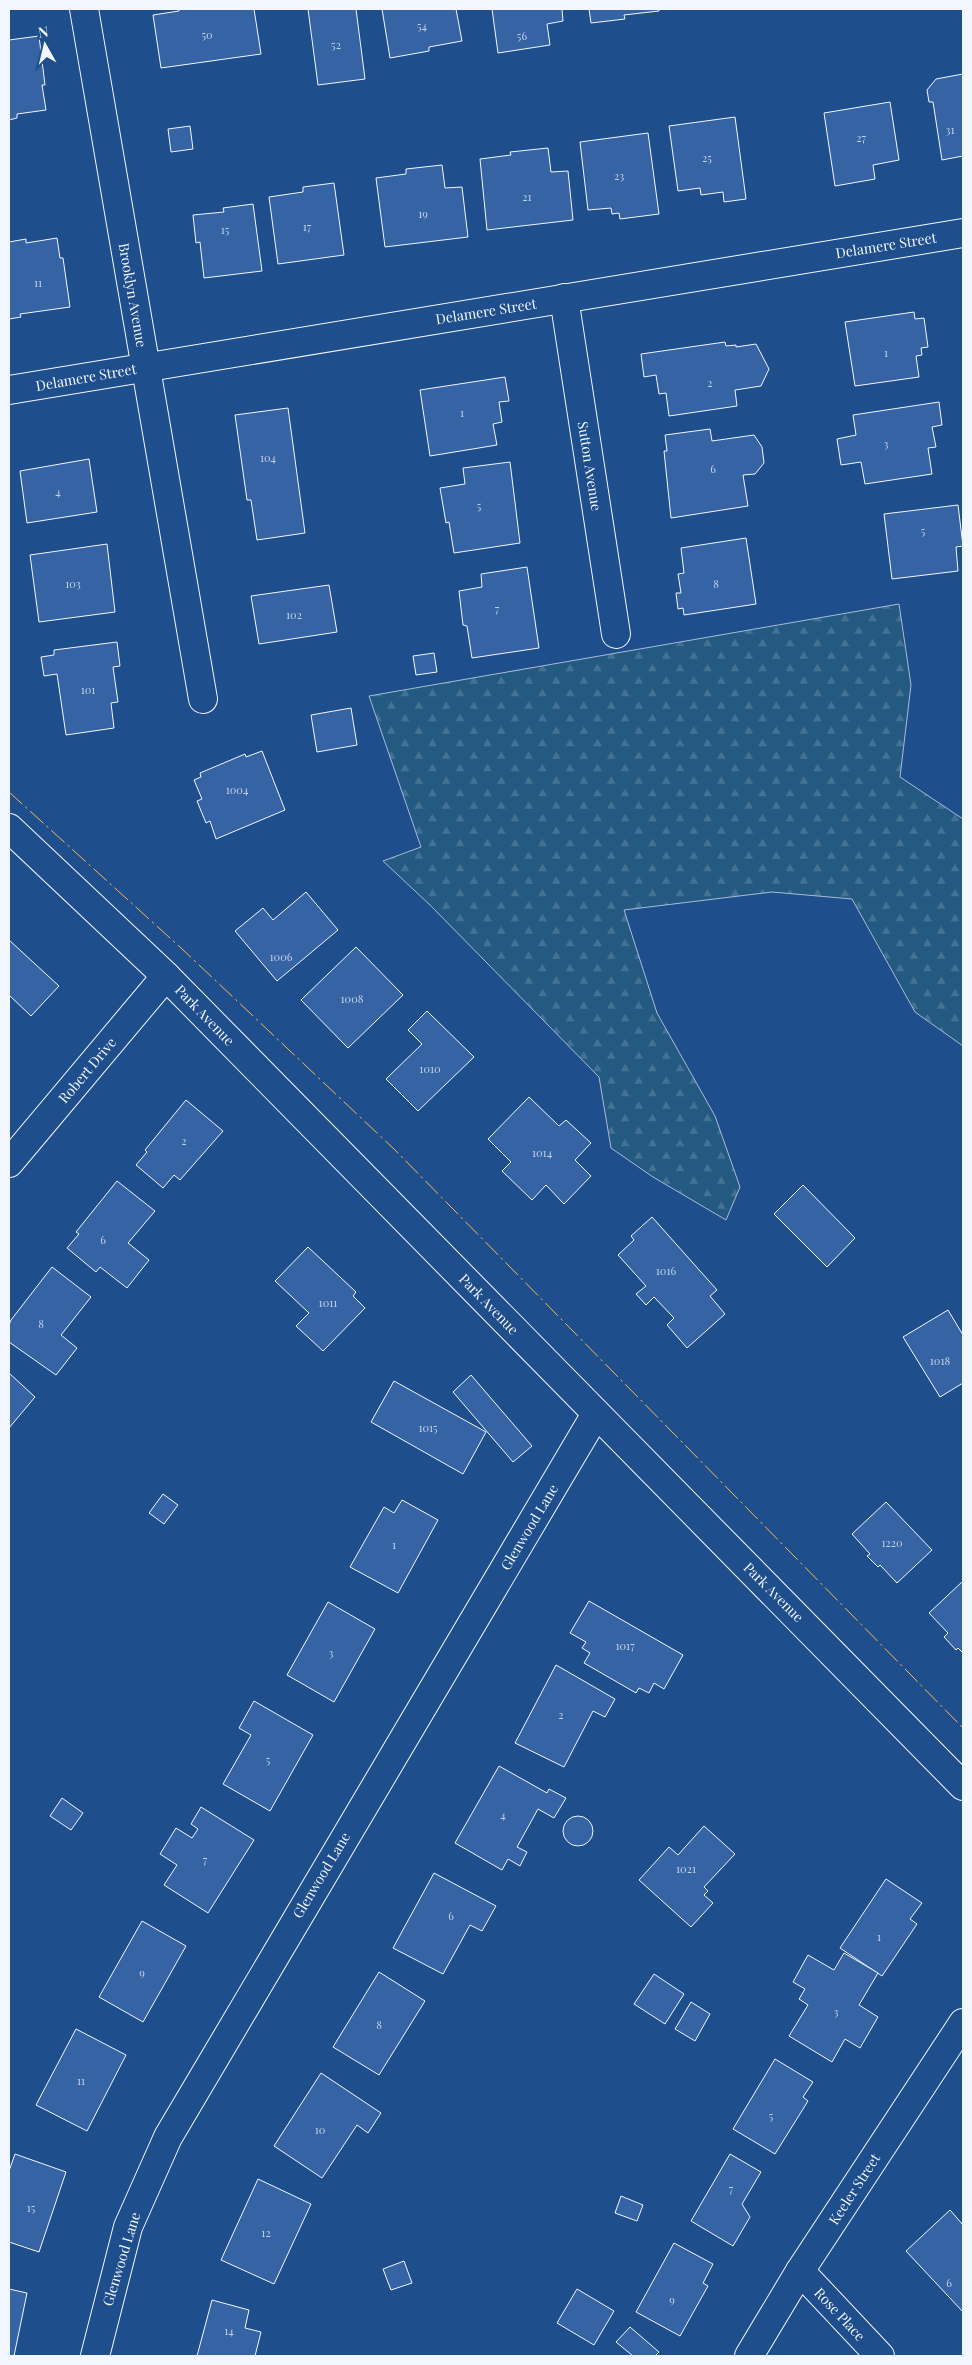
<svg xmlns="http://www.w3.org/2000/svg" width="972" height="2365" viewBox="0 0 972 2365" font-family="'Playfair Display',serif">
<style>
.forest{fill:url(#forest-firs);stroke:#a8bbd7}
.building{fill:#3563a3;stroke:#f2f6ff}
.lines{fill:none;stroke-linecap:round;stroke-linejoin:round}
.minor-casing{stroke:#f2f6ff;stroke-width:30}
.secondary-casing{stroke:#f2f6ff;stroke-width:30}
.minor{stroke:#1f4e8c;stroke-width:28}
.secondary{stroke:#1f4e8c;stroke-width:28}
.power{stroke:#ffb74d;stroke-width:1;stroke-dasharray:18 4 2.5 4;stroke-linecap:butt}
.labels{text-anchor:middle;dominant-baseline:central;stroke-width:4;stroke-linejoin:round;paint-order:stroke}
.number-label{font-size:11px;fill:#c3d1e8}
.street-label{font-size:14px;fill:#f2f6ff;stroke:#1f4e8c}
</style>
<defs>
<pattern id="forest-firs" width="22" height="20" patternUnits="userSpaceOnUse" patternTransform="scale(1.25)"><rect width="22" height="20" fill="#245a82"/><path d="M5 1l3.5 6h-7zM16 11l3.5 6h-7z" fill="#447295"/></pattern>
</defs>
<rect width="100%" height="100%" fill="#1f4e8c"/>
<!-- forest -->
<polygon class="forest" points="899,604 911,685 900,777 963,819 963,1046 915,1012 852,899 772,892 624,910 657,1013 715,1116 740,1187 726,1220 653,1177 611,1148 599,1077 430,905 383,861 421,847 369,696"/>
<!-- building -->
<g class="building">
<polygon points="179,9 254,9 261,54 161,68 153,15 179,11"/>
<polygon points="308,9 356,9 365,79 318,85"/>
<polygon points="382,9 456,9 462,41 429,47 429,51 390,58"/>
<polygon points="492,9 562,9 563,21 547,24 550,45 498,53"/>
<polygon points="589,9 659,9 659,11 624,15 625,19 591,23"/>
<polygon points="39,36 45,85 42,85 46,110 17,114 17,118 9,120 9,40"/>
<polygon points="963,74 963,156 942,160 933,102 929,102 927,90 936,79"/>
<polygon points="890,102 899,160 873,165 875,179 835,186 824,113"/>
<polygon points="735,117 746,199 724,202 723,192 701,195 700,188 678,191 669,126"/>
<polygon points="190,126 193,149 171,152 168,129"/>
<polygon points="648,133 659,214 620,219 619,213 612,214 611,208 588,210 580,142"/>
<polygon points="548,148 551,172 568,171 573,220 487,230 480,159 511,155 510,152"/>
<polygon points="442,165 445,188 462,187 468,237 385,247 376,178 406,174 406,169"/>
<polygon points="334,183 344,255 278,264 269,197 303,192 303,187"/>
<polygon points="253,204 262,271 204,278 200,242 196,243 193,215 224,212 223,208"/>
<polygon points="57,238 60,258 63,258 70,307 20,314 21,317 9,319 9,242 26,239 26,243"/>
<polygon points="914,312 915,319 924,318 928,347 921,348 922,355 916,356 919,377 855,386 845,322"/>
<polygon points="725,342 726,346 736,345 736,347 756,344 769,369 761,386 735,390 737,406 669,416 666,393 659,394 656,375 644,377 641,354"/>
<polygon points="505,377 509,401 499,402 502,422 493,424 497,445 430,456 420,390"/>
<polygon points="939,402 942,425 932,427 936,447 928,448 932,474 865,484 861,462 841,465 837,439 856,435 853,415"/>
<polygon points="288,408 305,533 257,540 251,500 247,500 235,415"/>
<polygon points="710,429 712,441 754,435 762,447 764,463 755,474 743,475 748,506 671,518 664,451 667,451 665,435"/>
<polygon points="89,459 97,512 27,523 20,471"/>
<polygon points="510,462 520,543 454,553 449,522 446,523 440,488 465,484 463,468"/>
<polygon points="958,505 963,546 956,547 958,571 892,579 884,514"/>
<polygon points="746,538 756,604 684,615 683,608 678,609 676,593 681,593 678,574 684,573 681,548"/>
<polygon points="107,544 115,612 39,622 30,555"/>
<polygon points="527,567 539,648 472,658 467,626 463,625 459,591 482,587 481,574"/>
<polygon points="329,585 337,632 259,644 251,596"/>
<polygon points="117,642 120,666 113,667 118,702 111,703 114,728 66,735 57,674 44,676 41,657 54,655 54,650"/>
<polygon points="434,653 437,672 416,675 413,656"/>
<polygon points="351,708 357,745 317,752 311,715"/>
<polygon points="262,751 285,810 216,839 210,821 206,823 197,801 202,799 194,780 201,777 200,773 245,754 246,757"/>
<polygon points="306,892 338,930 277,981 235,931 263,908 273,920"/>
<polygon points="9,940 59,986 31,1016 9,995"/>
<polygon points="356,947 403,995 348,1048 301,1000"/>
<polygon points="427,1011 474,1057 418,1111 386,1079 422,1044 408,1030"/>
<polygon points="529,1097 559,1126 566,1120 591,1143 575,1160 591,1176 564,1204 546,1185 532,1200 502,1171 511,1162 488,1139"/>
<polygon points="186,1100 223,1131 180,1180 174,1175 163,1188 136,1165 147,1152 145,1150"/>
<polygon points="117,1181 155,1211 128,1243 149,1260 127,1288 100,1267 96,1272 67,1248 79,1234 76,1232"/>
<polygon points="803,1185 855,1238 827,1267 774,1214"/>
<polygon points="652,1217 717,1290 710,1296 725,1314 687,1348 667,1325 674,1318 654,1297 646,1305 636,1294 646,1286 618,1255 634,1240 631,1236"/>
<polygon points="308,1247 356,1292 353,1296 365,1308 323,1351 296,1326 309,1313 275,1281"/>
<polygon points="52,1267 91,1297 61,1335 77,1348 56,1375 9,1342 9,1325 11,1320"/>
<polygon points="948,1310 963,1335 963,1383 940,1397 903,1337"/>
<polygon points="9,1373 35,1397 9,1428"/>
<polygon points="471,1375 532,1446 513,1462 453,1392"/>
<polygon points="394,1381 486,1432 463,1474 371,1422"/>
<polygon points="163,1494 178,1505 164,1524 149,1513"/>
<polygon points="402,1500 438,1520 398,1593 350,1567 384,1507 394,1513"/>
<polygon points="886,1502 932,1550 897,1583 880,1565 878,1567 867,1556 870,1554 852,1534"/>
<polygon points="963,1581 963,1653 958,1648 956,1650 944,1637 948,1633 929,1613"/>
<polygon points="589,1601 683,1655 664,1689 654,1683 649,1693 639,1688 636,1693 584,1663 590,1653 582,1648 586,1642 570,1633"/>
<polygon points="328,1602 375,1629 334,1702 287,1675"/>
<polygon points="556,1665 615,1699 605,1717 593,1711 564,1767 515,1743"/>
<polygon points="254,1701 313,1735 270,1811 223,1784 251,1735 239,1728"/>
<polygon points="499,1766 547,1793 549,1789 566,1798 554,1818 538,1809 517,1847 527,1852 520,1866 508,1859 502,1870 455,1843"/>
<polygon points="62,1798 83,1813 71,1830 50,1816"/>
<polygon points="201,1807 254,1840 208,1913 164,1885 177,1865 160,1854 176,1828 192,1838 198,1829 191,1824"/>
<circle cx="578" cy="1831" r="15"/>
<polygon points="704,1826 735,1854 704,1887 708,1891 704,1895 713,1903 691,1927 639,1880 669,1847 678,1855"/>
<polygon points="434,1873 496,1906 482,1931 470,1925 443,1974 393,1948"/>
<polygon points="886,1879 922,1903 910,1919 917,1924 882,1976 840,1948"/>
<polygon points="142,1921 186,1946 143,2022 99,1997"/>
<polygon points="844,1953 878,1973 859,2005 878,2017 860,2048 845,2039 832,2062 789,2036 808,2005 799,1999 805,1989 793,1982 808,1955 834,1970"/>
<polygon points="379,1972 425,2001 379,2075 333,2047"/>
<polygon points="654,1974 684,1994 665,2024 634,2004"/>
<polygon points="691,2002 710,2014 695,2041 675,2029"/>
<polygon points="76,2029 126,2055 87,2131 36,2105"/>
<polygon points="775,2059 813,2082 803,2097 808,2101 775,2154 733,2129"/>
<polygon points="321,2073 381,2113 368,2133 357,2125 322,2178 274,2146"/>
<polygon points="15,2154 66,2172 39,2252 9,2242 9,2171"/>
<polygon points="730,2154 761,2172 742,2204 750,2217 733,2246 691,2221"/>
<polygon points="258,2179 311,2204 274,2284 221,2260"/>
<polygon points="621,2196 643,2205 637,2221 615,2213"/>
<polygon points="950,2210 963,2225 963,2312 906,2251"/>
<polygon points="674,2243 713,2264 703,2283 708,2286 680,2336 636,2312"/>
<polygon points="404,2261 412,2283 391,2290 383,2269"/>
<polygon points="9,2289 27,2293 14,2356 9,2356"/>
<polygon points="577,2289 614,2311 594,2345 557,2323"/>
<polygon points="212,2300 249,2310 245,2328 261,2332 255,2356 197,2356"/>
<polygon points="630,2327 659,2352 655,2356 633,2356 616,2342"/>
</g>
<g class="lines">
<defs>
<g id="minor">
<polyline points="84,9 203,699"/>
<polyline points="564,298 616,634"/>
<polyline points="9,390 963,233"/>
<polyline points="9,1163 166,976"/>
<polyline points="800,2271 880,2356"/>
<polyline points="95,2356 128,2227 168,2137 596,1414"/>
<polyline points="749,2356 800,2271 963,2023"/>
</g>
<polyline id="secondary" points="9,828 166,976 963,1786"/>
</defs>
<!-- minor casing -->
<use href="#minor" class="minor-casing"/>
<!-- secondary casing -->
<use href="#secondary" class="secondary-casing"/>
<!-- minor -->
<use href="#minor" class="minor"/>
<!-- secondary -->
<use href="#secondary" class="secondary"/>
<!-- power -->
<polyline class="power" points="9,792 181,948 395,1150 963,1728"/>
</g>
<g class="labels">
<!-- number labels -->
<g class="number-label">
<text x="422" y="25">54</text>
<text x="207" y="34">50</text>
<text x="522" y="35">56</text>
<text x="336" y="44">52</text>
<text x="950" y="129">31</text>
<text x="861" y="137">27</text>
<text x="707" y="157">25</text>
<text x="619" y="175">23</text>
<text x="527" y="196">21</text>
<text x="423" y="213">19</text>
<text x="307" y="226">17</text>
<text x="225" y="229">15</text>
<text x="38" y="282">11</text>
<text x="886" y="352">1</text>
<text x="710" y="382">2</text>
<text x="462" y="412">1</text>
<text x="886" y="443">3</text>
<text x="268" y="457">104</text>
<text x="713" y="468">6</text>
<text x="58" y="491">4</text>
<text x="479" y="505">5</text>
<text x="923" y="530">5</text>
<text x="73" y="583">103</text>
<text x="716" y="583">8</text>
<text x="497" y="608">7</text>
<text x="294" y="614">102</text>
<text x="88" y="689">101</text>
<text x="237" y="789">1004</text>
<text x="281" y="956">1006</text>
<text x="352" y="998">1008</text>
<text x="430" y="1068">1010</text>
<text x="184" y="1140">2</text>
<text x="542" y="1152">1014</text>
<text x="103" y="1239">6</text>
<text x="666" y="1270">1016</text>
<text x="328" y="1302">1011</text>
<text x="41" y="1323">8</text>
<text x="940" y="1360">1018</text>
<text x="428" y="1427">1015</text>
<text x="892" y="1542">1220</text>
<text x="394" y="1544">1</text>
<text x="625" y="1645">1017</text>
<text x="331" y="1652">3</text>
<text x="561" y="1714">2</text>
<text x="268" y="1759">5</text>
<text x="503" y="1814">4</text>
<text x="205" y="1859">7</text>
<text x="686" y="1868">1021</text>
<text x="451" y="1915">6</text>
<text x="879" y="1936">1</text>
<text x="142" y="1972">9</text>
<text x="836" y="2011">3</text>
<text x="379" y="2024">8</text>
<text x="81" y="2080">11</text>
<text x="771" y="2115">5</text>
<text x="320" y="2129">10</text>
<text x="731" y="2188">7</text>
<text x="31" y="2207">15</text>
<text x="266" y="2232">12</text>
<text x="949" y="2282">6</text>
<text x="672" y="2299">9</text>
<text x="229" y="2330">14</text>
</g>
<!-- street labels -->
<g class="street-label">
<text transform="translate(886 245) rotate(-9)">Delamere Street</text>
<text transform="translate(133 295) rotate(80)">Brooklyn Avenue</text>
<text transform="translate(486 311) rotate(-9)">Delamere Street</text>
<text transform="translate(86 377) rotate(-10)">Delamere Street</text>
<text transform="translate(590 466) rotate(81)">Sutton Avenue</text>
<text transform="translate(205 1015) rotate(46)">Park Avenue</text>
<text transform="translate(87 1070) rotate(-50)">Robert Drive</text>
<text transform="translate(489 1304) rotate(46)">Park Avenue</text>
<text transform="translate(529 1527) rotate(-59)">Glenwood Lane</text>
<text transform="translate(774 1592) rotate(45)">Park Avenue</text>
<text transform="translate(321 1875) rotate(-59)">Glenwood Lane</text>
<text transform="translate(854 2189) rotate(-57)">Keeler Street</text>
<text transform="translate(121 2259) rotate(-73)">Glenwood Lane</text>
<text transform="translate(840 2314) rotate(47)">Rose Place</text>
</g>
</g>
<!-- border -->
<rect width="972" height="2365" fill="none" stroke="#f2f6ff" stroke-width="20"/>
<!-- north arrow -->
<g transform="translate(45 45) rotate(352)" stroke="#1f4e8c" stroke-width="4" paint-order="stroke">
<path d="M0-4L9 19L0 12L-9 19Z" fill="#f2f6ff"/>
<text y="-8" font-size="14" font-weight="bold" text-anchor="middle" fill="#f2f6ff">N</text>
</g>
</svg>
